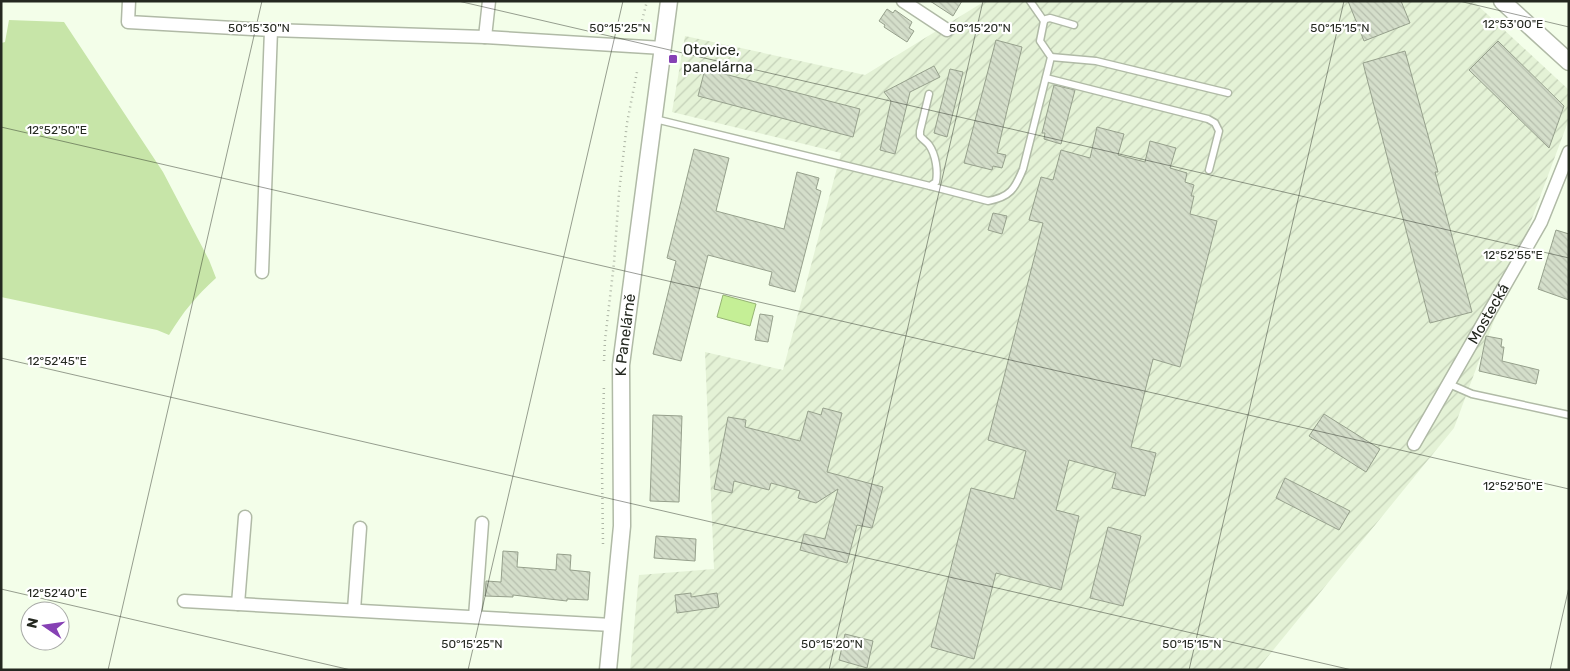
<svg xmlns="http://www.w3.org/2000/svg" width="1570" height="671" viewBox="0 0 1570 671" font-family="Rubik,sans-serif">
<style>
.industrial{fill:url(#industrial-furrows)}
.green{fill:#c7e5a8}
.water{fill:#c5ef96;stroke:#95b373}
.building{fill:url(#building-back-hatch);stroke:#96a08c}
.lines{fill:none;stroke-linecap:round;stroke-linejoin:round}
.service-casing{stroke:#b0baa6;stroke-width:9}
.minor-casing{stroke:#b0baa6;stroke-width:15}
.tertiary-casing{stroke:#b0baa6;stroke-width:19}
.path{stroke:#adb5a5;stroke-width:2.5;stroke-dasharray:1 4;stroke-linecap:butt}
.service{stroke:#fff;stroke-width:6}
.minor{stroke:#fff;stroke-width:12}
.tertiary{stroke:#fff;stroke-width:16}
.ticks{fill:none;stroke:#242820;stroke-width:1;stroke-opacity:0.45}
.poi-dot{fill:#8641b4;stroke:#fff;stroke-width:2}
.labels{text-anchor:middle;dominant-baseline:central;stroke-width:4.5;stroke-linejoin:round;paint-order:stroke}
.poi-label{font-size:15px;fill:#242820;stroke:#fff;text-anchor:start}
.street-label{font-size:15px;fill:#242820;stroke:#fff}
.ticks-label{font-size:12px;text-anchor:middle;fill:#242820;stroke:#fff;stroke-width:4.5;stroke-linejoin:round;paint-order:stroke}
</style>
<defs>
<pattern id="industrial-furrows" width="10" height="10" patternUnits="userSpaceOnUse" patternTransform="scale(1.25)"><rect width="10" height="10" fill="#e4f2d6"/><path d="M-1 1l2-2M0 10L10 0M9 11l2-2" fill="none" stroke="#c3d0b7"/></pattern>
<pattern id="building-back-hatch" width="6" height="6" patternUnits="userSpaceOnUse" patternTransform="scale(1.25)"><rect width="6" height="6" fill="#d4deca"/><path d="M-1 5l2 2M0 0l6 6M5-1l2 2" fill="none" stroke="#b6bead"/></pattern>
</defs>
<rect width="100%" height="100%" fill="#f3fee9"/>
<!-- industrial -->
<polygon class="industrial" points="985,1 1473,1 1569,90 1569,119 1454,428 1257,670 630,670 639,575 714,569 705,352 783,370 841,153 672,112 685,36 865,75"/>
<!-- green -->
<path class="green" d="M9 20 64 22 163 172 209 260 216 278C196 296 183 312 169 335L157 330 1 297V43L5 42Z"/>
<!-- water -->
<polygon class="water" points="723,295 756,304 750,326 717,317"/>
<!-- building -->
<g class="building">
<polygon points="930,1 962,1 953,16"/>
<polygon points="1348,1 1401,1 1410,23 1364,41"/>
<polygon points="887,9 893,13 895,10 912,22 909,28 914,31 907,42 884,27 885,25 879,21"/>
<polygon points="996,40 1022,47 997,153 1006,155 1002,168 993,166 992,170 964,163"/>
<polygon points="1498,41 1564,106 1549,148 1469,70"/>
<polygon points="1405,51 1438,172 1435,172 1472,312 1430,323 1363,63"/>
<polygon points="934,66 940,77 910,92 895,154 880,150 891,101 884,92"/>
<polygon points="705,69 860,109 853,137 698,96"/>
<polygon points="950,69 963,72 947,137 934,133"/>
<polygon points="1054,85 1075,90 1061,144 1044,139 1045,133 1042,133"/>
<polygon points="1097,127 1124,134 1118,155 1145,162 1150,141 1176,148 1170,168 1187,173 1185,182 1194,185 1191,196 1194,196 1190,214 1217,221 1180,367 1153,359 1131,447 1156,453 1145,496 1112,488 1116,473 1069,460 1056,510 1079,516 1061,590 996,573 974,659 931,647 971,488 1014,499 1026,451 988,440 1043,223 1029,220 1041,177 1053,180 1061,150 1090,158"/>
<polygon points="694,149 729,158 716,211 784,229 797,172 819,178 816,189 821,191 795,292 769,285 772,272 708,255 681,361 653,354 676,261 667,258"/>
<polygon points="993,213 1007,216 1002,234 988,230"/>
<polygon points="1556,230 1569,234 1569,300 1538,289"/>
<polygon points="760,314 773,316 768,342 755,340"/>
<polygon points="1486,336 1502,339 1501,347 1504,347 1502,361 1539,370 1536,384 1479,371"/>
<polygon points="823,408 842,413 827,472 883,487 872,528 857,525 847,563 800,550 804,534 825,539 838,489 816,503 798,498 800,491 771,483 769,490 734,481 732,493 714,489 728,417 746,420 745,427 800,441 808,411 821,415"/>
<polygon points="1324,414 1380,449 1366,472 1309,436"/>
<polygon points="653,415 682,416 679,502 650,501"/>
<polygon points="1285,478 1350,511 1339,530 1276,498"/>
<polygon points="1108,527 1141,536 1123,606 1090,598"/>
<polygon points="656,536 696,539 695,561 654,558"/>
<polygon points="503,551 518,552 517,567 556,570 557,554 571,555 570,570 590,572 588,600 567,599 567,601 513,595 513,597 485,596 486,581 501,582"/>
<polygon points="691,593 691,597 717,593 719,607 677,613 675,595"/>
<polygon points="845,634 873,641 867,668 839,660"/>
</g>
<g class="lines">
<defs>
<g id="service">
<polyline points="1030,1 1044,21"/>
<polyline points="1051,57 1096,61 1228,93"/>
<polyline points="1046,78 1208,119 1215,123 1219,131 1209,170"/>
<path d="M655 119 930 186 936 182C938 171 936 155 929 145 927 142 922 139 920 136V131L929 94"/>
<path d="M930 186 988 201C1010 197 1015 189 1023 169L1051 57 1040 41 1044 21 1046 19 1050 18 1074 25"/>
<polyline points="1449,384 1472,394 1569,415"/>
</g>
<g id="minor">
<polyline points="129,1 128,22 271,30 485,37 663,48"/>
<polyline points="903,1 947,30"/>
<polyline points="485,37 489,1"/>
<polyline points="262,272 271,30"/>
<path id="s1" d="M1414 444 1541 222 1569 152"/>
<polyline points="184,601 612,625"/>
<polyline points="238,604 245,517"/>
<polyline points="354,610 360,528"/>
<polyline points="475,617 482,523"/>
</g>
<g id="tertiary">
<polyline points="1502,1 1569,62"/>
<path id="s2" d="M608 670 622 526 621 365 669 1"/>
</g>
</defs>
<!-- service casing -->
<use href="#service" class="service-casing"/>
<!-- minor casing -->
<use href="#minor" class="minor-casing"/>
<!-- tertiary casing -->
<use href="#tertiary" class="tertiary-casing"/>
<!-- path -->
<g class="path">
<polyline points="641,25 647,1"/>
<polyline points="604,361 605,340 614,263 619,193 627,123 637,72"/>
<polyline points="603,544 602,468 604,384"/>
</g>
<!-- service -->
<use href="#service" class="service"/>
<!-- minor -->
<use href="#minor" class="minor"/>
<!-- tertiary -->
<use href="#tertiary" class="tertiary"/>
</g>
<!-- ticks -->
<path class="ticks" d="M458 1 1569 258M1459 1 1569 27M1 127 1569 489M1 358 1352 670M1 589 351 670M108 670 262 1M468 670 623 1M829 670 983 1M1189 670 1344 1M1550 670 1569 587"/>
<!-- markers -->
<rect class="poi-dot" x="668" y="54" width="10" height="10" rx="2.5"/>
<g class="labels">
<!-- poi labels -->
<g class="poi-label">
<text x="683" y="50">Otovice,<tspan x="683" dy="17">panelárna</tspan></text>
</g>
<!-- street labels -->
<g class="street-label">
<text stroke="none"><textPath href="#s1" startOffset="150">Mostecká</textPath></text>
<text stroke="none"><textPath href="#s2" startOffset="336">K Panelárně</textPath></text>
</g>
</g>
<g class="ticks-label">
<text x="1513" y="28">12°53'00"E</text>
<text x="259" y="32">50°15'30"N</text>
<text x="620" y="32">50°15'25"N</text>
<text x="980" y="32">50°15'20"N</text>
<text x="1340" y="32">50°15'15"N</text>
<text x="57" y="134">12°52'50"E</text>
<text x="1513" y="259">12°52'55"E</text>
<text x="57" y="365">12°52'45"E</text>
<text x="1513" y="490">12°52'50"E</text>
<text x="57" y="597">12°52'40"E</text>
<text x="472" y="648">50°15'25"N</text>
<text x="832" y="648">50°15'20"N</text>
<text x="1192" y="648">50°15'15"N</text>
</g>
<!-- border -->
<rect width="1570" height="671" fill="none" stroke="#242820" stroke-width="5"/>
<!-- north arrow -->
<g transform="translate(45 626) rotate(283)"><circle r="24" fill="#ffffff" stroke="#a7a9a6"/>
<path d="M0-4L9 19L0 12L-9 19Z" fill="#8641b4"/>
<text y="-8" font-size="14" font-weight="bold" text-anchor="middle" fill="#242820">N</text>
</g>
</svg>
